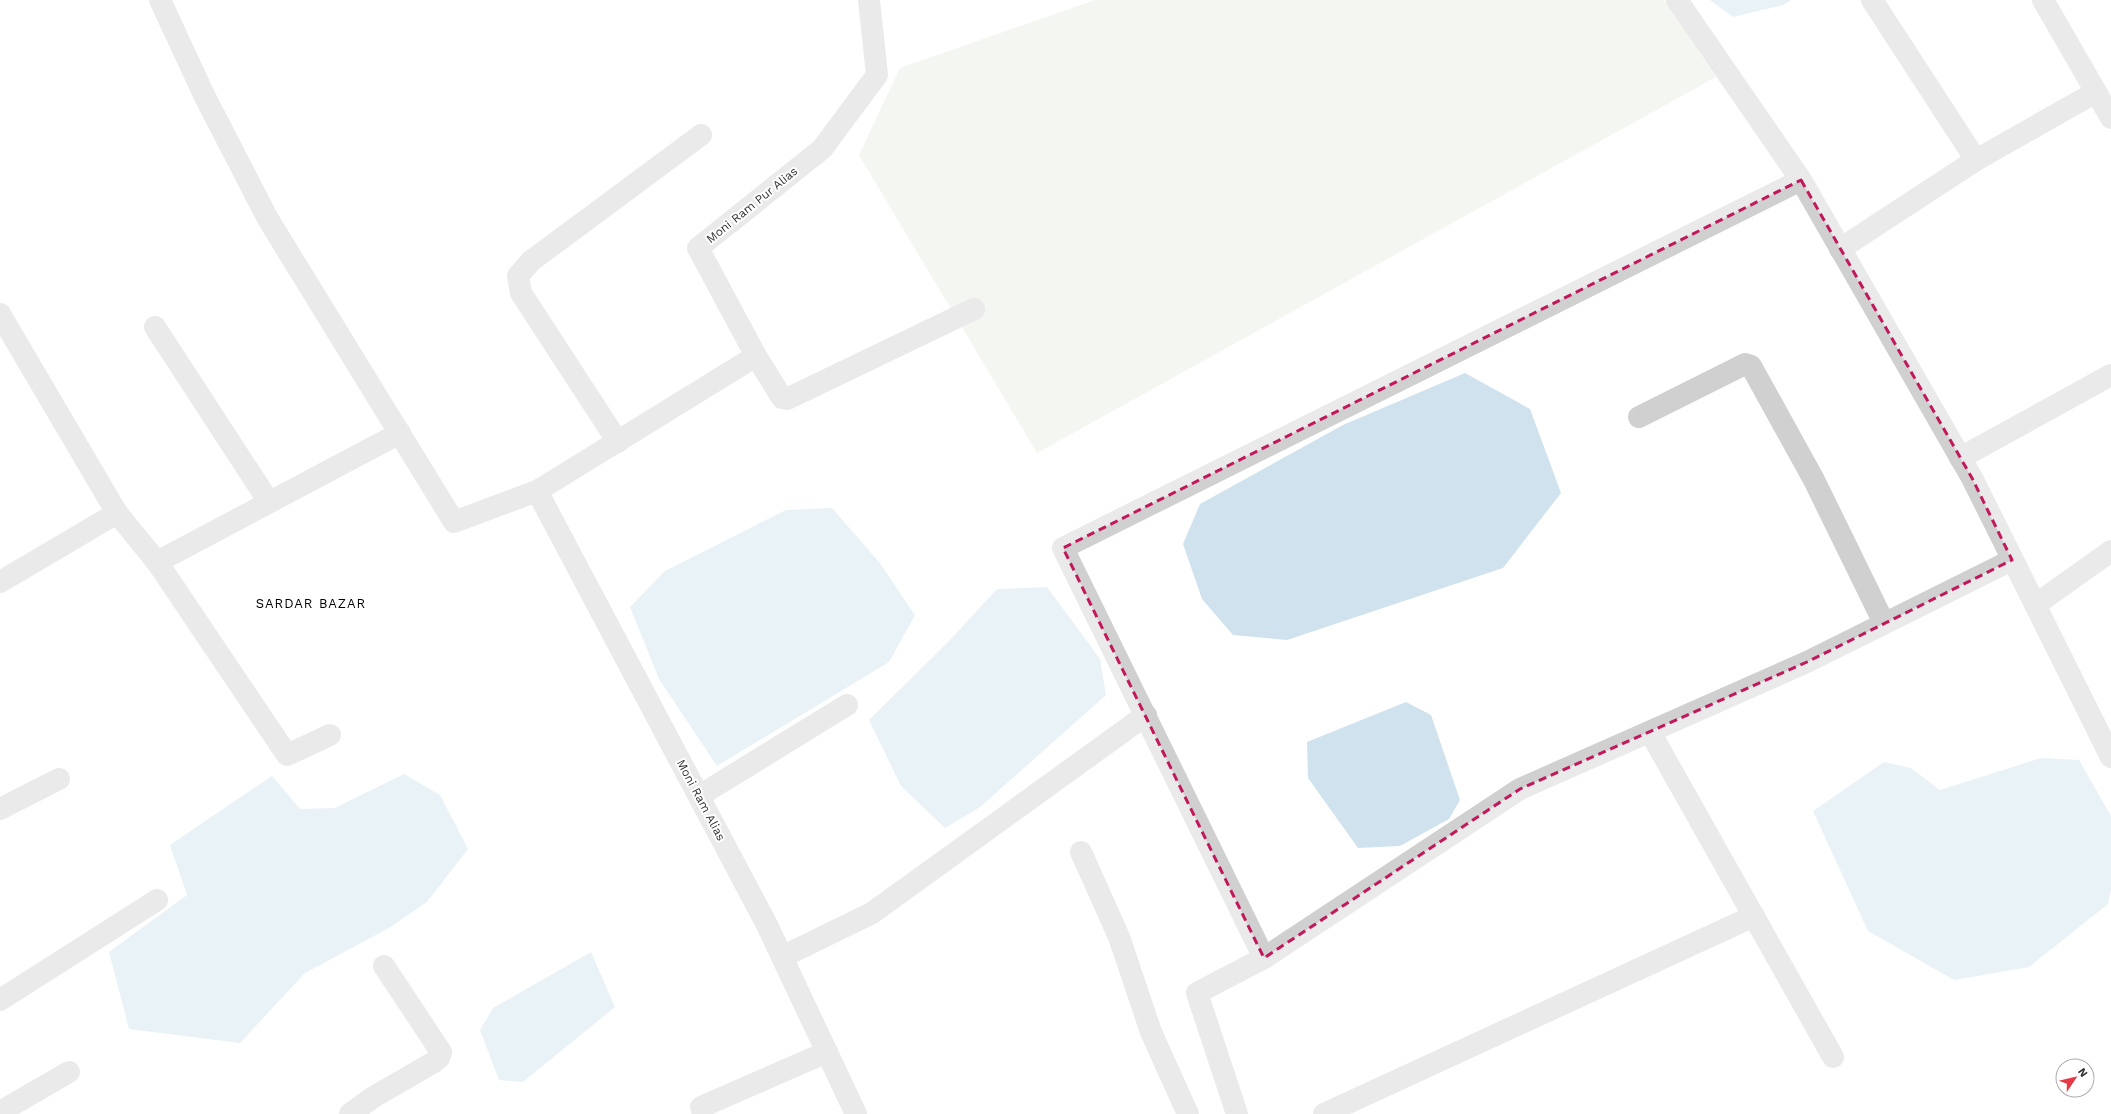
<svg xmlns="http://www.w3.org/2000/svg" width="2111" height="1114" viewBox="0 0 2111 1114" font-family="'Work Sans',sans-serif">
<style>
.green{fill:#e6ecdf}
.water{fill:#cfe2ee}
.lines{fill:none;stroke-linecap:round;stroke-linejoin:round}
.minor{stroke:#d0d0d0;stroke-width:22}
.marked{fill:none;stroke:#c2185b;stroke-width:3;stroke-dasharray:8 5;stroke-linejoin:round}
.labels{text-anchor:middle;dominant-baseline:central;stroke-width:4;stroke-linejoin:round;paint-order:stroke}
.street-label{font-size:12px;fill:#333;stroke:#fff}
.neighbourhood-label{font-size:13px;letter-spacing:1px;fill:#000;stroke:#fff}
</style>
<rect width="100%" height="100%" fill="#fff"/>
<!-- green -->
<polygon class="green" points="1095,0 1664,0 1716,77 1037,453 859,155 900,68"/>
<!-- water -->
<g class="water">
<polygon points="1710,0 1791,0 1783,5 1733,17"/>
<polygon points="1465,373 1530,409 1561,493 1503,568 1287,640 1233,635 1202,599 1183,544 1200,504 1343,425"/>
<polygon points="832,508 879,562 915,615 889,662 717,766 659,679 630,607 665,571 786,510"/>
<polygon points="1047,587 1100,659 1106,695 980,807 945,828 901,786 869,720 950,640 997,589"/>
<polygon points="1406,702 1431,715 1460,800 1449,819 1400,846 1358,848 1308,778 1307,742"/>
<polygon points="2041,758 2079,760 2111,816 2111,890 2108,904 2029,967 1954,980 1868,931 1813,811 1884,762 1911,768 1940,790"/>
<polygon points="404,774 440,795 468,849 427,902 389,928 305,973 240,1043 129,1029 109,952 187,895 170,845 272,776 300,809 335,808"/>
<polygon points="591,952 615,1007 523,1082 499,1080 480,1030 493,1008"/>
</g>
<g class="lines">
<!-- minor -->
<g class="minor">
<polyline points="160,0 204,95 268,219 454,522 537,491 756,356 698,248 822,149 877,75 869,0"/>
<polyline points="1677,0 1801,180 1972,478 2111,757"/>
<polyline points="1872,0 1976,160"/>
<polyline points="2043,0 2111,118"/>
<polyline points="1840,249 1976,160 2096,92"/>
<polyline points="0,314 117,513 157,562 287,755 330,735"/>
<polyline points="155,327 269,502"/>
<polyline points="756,356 782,398 787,399 974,309"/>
<polyline points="1639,417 1745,364 1751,366 1814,480 1884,623"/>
<polyline points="618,442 521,293 518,276 531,261 701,135"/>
<polyline points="1960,458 2111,375"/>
<polyline points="537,491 766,923 856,1114"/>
<polyline points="157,562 400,433"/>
<polyline points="0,582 117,513"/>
<polyline points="2035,605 2111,551"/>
<polyline points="1650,732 1833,1057"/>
<polyline points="699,796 847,705"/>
<polyline points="0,809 59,779"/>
<polyline points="1081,852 1119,937 1151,1032 1188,1114"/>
<polyline points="782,957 872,913 1146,715"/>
<polyline points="1264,958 1063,548 1801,180"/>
<polyline points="0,1000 157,900"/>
<polyline points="0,1112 69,1072"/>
<polyline points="350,1114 372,1098 434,1062 439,1058 441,1052 384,966"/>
<polyline points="703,1114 701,1107 827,1052"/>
<polyline points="1237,1114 1197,993 1264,958 1520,789 1807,662 2012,560"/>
<polyline points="1324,1114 1754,916"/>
</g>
</g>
<!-- marked area -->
<path d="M0 0H2111V1114H0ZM1801 180 1972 478 2012 560 1807 662 1520 789 1264 958 1063 548Z" fill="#fff" fill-opacity=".55" fill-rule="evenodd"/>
<path class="marked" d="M1801 180 1972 478 2012 560 1807 662 1520 789 1264 958 1063 548Z"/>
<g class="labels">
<!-- street labels -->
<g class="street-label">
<text transform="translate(752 205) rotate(-39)">Moni Ram Pur Alias</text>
<text transform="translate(701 800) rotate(62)">Moni Ram Alias</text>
</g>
<!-- neighbourhood labels -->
<g class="neighbourhood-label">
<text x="311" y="603">SARDAR BAZAR</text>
</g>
</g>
<!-- north arrow -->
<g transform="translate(2075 1078) rotate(55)"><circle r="19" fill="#ffffff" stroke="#adadad"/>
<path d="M0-3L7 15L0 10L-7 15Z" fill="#e63946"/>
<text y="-6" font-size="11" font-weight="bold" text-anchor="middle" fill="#333333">N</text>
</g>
</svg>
